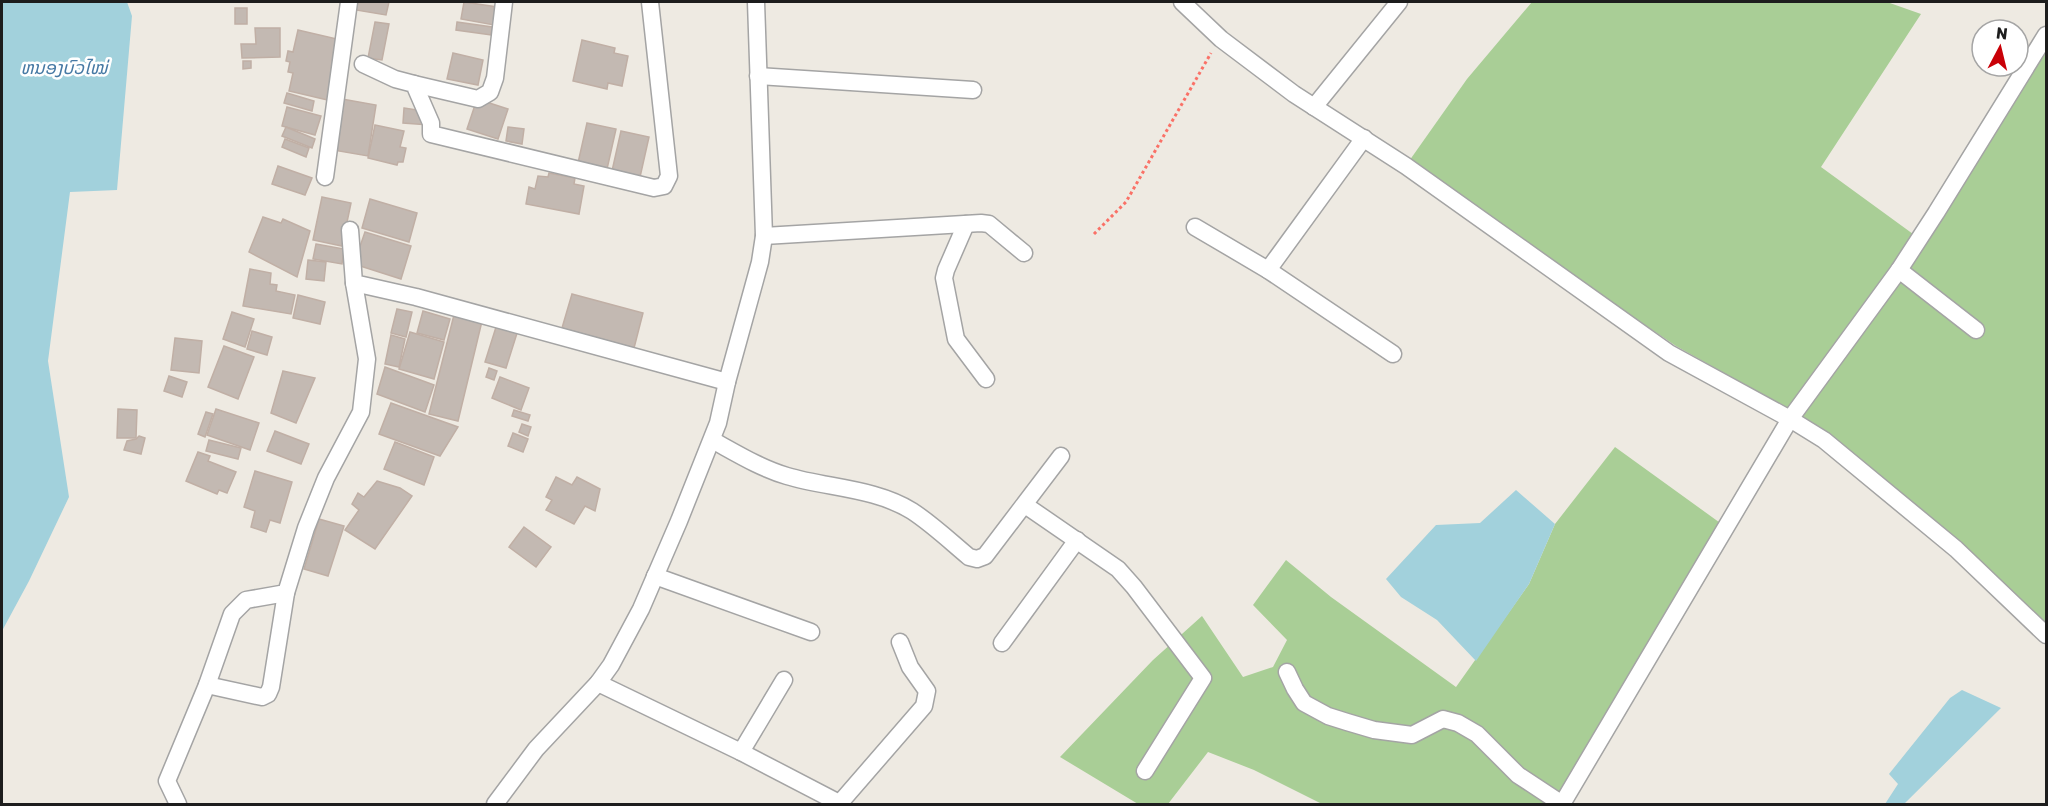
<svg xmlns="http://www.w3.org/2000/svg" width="2048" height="806" viewBox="0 0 2048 806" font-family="Rubik,'Noto Sans Lao',sans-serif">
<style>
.forest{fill:#a9ce96}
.water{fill:#a2d1dc}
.building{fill:#c3b9b2;stroke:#c0afa5;stroke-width:1.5}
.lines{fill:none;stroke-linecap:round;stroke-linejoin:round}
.minor-casing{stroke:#a4a4a4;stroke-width:19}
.path{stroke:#fa7167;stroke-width:3;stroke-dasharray:3 3;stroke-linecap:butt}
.minor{stroke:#fff;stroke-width:16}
.labels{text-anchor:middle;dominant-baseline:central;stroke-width:5;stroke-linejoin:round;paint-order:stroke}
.water-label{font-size:18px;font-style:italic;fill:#4679a4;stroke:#fff}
</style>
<rect width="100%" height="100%" fill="#eeeae2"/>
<!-- forest -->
<g class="forest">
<polygon points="1532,2 1887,2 1921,14 1821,167 1913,234 2046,30 2046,627 1795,413 1676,346 1407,164 1467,79"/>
<polygon points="1615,447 1723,525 1554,804 1322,804 1254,770 1208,752 1168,804 1138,804 1060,757 1153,660 1202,616 1243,677 1273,667 1287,640 1253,605 1286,560 1331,597 1456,687 1529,584 1555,524"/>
</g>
<!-- water -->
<g class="water">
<polygon points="2,2 127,2 132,16 117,190 70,192 48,361 69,497 29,581 2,631"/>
<polygon points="1516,490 1555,524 1529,584 1476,661 1437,620 1401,597 1386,579 1436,525 1480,523"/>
<polygon points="1962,690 2001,708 1904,804 1885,804 1898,784 1889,774 1950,698"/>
</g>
<!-- building -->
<g class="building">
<polygon points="358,2 389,2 386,15 356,10"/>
<polygon points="464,2 497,7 494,25 461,19"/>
<rect x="235" y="8" width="12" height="16"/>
<polygon points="375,22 389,24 382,60 368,58"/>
<polygon points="457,22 492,27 491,35 456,30"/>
<polygon points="255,28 280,28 280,57 242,58 241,44 256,44"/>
<polygon points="298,30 337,39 332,101 289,91 293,73 288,72 290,62 286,61 288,51 293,52"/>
<polygon points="582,40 615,48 614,53 628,56 622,86 608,83 607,89 573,81"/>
<polygon points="453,53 483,60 478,85 447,79"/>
<polygon points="243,61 251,61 251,68 243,69"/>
<polygon points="287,93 314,101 312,111 284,103"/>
<polygon points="342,99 376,105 368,156 333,150"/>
<polygon points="477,99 508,109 498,139 467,129"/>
<polygon points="287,107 321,116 315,135 282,126"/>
<polygon points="404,108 423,111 429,125 403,123"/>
<polygon points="587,123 616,129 607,169 578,163"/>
<polygon points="375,125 404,131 400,147 406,148 403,162 398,162 397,165 368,158"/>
<polygon points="286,127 315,139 312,148 282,136"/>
<polygon points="508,127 524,129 522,144 506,141"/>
<polygon points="621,131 649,137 640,177 612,171"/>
<polygon points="285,139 309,148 306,157 282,147"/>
<polygon points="278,166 312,178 305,195 272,184"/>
<polygon points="549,173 575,178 574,184 584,186 579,214 526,204 529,187 535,189 538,176 548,177"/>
<polygon points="322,197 351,203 342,246 313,240"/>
<polygon points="370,199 417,213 409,242 362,228"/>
<polygon points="263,217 281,223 283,219 310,231 297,277 249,252"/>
<polygon points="365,232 411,246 401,279 354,264"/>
<polygon points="316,244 344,249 342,264 313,259"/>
<polygon points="308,260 326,262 324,281 306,279"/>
<polygon points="250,269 271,273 270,284 277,285 276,291 295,295 291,314 243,306"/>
<polygon points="572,294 643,313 634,348 562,328"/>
<polygon points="298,295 325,302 320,324 293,318"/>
<polygon points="397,309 412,312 406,337 391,333"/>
<polygon points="423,311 450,319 444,340 417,333"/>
<polygon points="455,311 483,317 458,421 429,414"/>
<polygon points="232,312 254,319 245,347 223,339"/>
<polygon points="497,324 518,330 506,368 485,362"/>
<polygon points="252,331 272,337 267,355 247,349"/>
<polygon points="410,332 444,342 434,379 399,369"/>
<polygon points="391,335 405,339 399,367 385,364"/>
<polygon points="175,338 202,341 199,373 171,370"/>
<polygon points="224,346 254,357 238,399 208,387"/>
<polygon points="385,367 434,385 425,412 377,394"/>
<polygon points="489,368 497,371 494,380 486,377"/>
<polygon points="283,371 315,378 296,423 271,413"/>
<polygon points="169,376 187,382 182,397 164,391"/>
<polygon points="500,377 529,388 521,410 492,398"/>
<polygon points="391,403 458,427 440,456 379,434"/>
<polygon points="118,409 137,410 136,438 117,438"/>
<polygon points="216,409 259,423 250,450 207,435"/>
<polygon points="514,410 530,415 528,421 512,416"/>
<polygon points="206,412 213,414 205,437 198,434"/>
<polygon points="522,424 531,427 528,436 519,432"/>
<polygon points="275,431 309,444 301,464 267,451"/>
<polygon points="513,433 528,439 523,452 508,446"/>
<polygon points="139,436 145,438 141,454 124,450 127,441 136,439"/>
<polygon points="209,440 241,448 238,459 206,451"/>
<polygon points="395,442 434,457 424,485 384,469"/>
<polygon points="198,452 210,456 208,461 236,472 227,493 219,490 217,494 186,481"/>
<polygon points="255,471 292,482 280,523 270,520 266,532 251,527 255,511 244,507"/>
<polygon points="556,477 572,485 577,477 600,489 595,511 585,506 574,524 546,510 552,500 546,497"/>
<polygon points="377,481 400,488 412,496 375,549 345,530 359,510 352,504 358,493 364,497"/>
<polygon points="319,519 344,526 328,576 304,569"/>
<polygon points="524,527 551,547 536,567 509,547"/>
</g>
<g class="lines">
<defs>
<g id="minor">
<polyline points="1182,2 1221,39 1294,94 1406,166 1669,353 1790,419 1824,440 1956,549 2046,635"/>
<polyline points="363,64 395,79 414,84 431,123 431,134 654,188 664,186 669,176 650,2"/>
<polyline points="758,76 973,90"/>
<polyline points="414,84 478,99 490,92 495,78 504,2"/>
<polyline points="1314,107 1399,2"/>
<polyline points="325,177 349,2"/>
<polyline points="966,224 946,270 944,278 956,339 986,379"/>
<polyline points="1195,227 1268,270 1393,354"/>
<polyline points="350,230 354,283 416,297 727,382"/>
<polyline points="764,236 981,223 989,224 1024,253"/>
<polyline points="1268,270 1364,138"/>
<polyline points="1899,270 1976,330"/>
<path d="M712 440C736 453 760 468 787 476 827 488 875 488 912 511 932 524 951 542 969 557L977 559 985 556 1061 456"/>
<polyline points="1025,505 1118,569 1134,587 1203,678 1145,771"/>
<polyline points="655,576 811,632"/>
<polyline points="1002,643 1077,540"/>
<polyline points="1287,672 1295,689 1304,703 1328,716 1347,722 1374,730 1412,735 1443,719 1458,723 1477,734 1518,775 1562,804"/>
<polyline points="598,683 741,752 841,804"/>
<polyline points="207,685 262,697 268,694 271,687 286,593"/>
<polyline points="741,752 784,680"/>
<polyline points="178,804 167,781 207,685 232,614 246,600 286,593 306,528 326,478 361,412 367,359 354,283"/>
<polyline points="495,804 536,749 598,683 611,665 641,609 679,521 718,423 727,382 760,262 764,236 756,2"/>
<polyline points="839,804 924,706 927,691 910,667 900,642"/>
<polyline points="1562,804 1790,419 1899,270 1936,213 2046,35"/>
</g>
</defs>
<!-- minor casing -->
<use href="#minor" class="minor-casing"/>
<!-- path -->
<polyline class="path" points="1094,234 1126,202 1211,53"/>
<!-- minor -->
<use href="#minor" class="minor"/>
</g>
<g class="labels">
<!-- water labels -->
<g class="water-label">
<text x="64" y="68">ຫນອງບົວໄໝ່</text>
</g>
</g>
<!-- border -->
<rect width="2048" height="806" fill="none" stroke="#1d1d1d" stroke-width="6"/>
<!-- north arrow -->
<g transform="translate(2000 48) rotate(7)"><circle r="28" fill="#ffffff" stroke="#a5a5a5" stroke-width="1.5"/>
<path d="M0-4.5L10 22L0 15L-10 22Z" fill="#c90007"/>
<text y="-9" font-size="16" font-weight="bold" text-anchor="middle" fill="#1d1d1d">N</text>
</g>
</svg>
